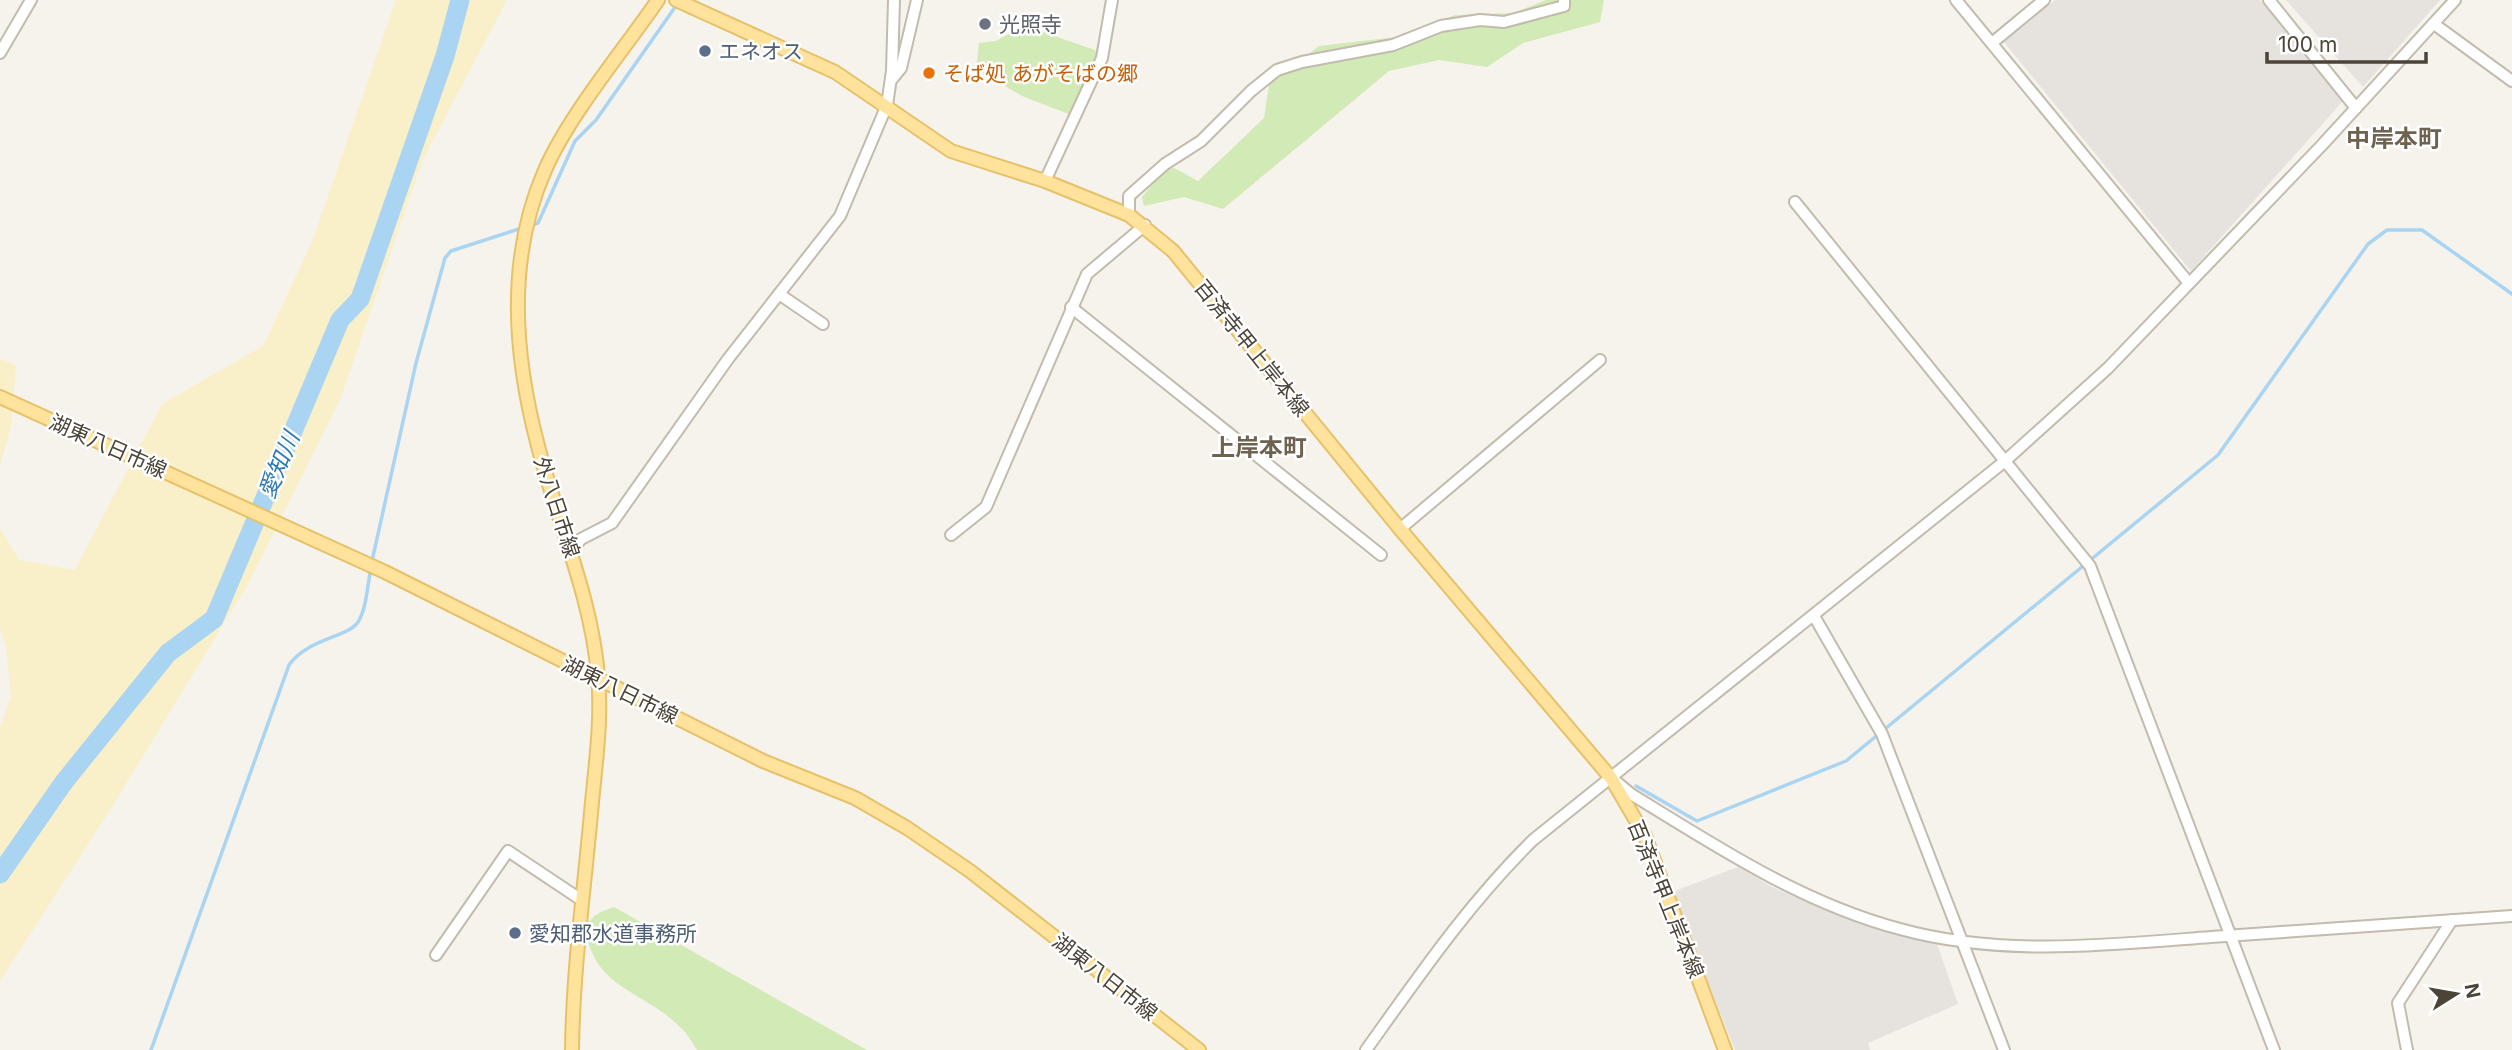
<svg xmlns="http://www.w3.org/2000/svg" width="2512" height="1050" viewBox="0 0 2512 1050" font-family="Inter,'Noto Sans JP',sans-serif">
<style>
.industrial{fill:#e6e2dd}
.green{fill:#d2eab5}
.sand{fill:#f9efc9}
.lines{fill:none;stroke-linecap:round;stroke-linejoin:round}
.stream{stroke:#a9d4f2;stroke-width:3.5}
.river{stroke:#a9d4f2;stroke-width:19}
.minor-casing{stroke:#c2bbae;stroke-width:14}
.major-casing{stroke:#e6c16a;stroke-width:16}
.minor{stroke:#fff;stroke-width:10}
.major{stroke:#ffe39c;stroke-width:12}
.worship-dot{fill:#6b7280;stroke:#fff;stroke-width:2.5}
.service-dot{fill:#5c6f8a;stroke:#fff;stroke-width:2.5}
.food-dot{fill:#e8710a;stroke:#fff;stroke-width:2.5}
.labels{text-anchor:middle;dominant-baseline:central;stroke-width:5;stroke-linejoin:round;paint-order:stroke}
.worship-label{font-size:21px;fill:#5b616d;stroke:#fff;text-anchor:start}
.service-label{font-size:21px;fill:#4e5e75;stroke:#fff;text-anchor:start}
.food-label{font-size:21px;fill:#c56008;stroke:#fff;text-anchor:start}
.street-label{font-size:21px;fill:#4b4439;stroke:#fff}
.water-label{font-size:23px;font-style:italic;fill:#2e7ab2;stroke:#fff}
.quarter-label{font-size:24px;font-weight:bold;fill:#6e6250;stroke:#fff}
</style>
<rect width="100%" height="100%" fill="#f6f3ec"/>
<!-- industrial -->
<g class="industrial">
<polygon points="2055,0 2260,0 2343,101 2191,271 2004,42"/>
<polygon points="2286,0 2440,0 2363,87"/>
<polygon points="1738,867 1774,888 1866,926 1937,944 1958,1004 1868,1043 1870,1050 1735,1050 1672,892"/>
</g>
<!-- green -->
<g class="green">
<polygon points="1546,0 1604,0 1600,22 1523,43 1487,67 1439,60 1389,71 1223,209 1184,197 1144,206 1142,197 1163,171 1174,168 1198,181 1264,118 1269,85 1319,46 1405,36 1455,15 1513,13"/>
<polygon points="1037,30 1095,50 1098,57 1071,115 1022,96 976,69 979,43 996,41 1014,31"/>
<path d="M614 907 867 1050H697C692 1043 688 1034 681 1028 643 989 596 991 585 929 591 915 600 912 614 907Z"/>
</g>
<!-- sand -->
<g class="sand">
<polygon points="396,0 507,0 423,159 341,397 248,584 110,810 0,981 0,727 11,697 6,646 0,628 0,528 19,560 75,570 162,404 263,346 312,242"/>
<polygon points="0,359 16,365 11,426 0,465"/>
</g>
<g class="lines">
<!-- stream -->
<g class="stream">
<polyline points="532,225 538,223 575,141 596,120 678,3"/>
<polyline points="372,561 416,363 445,258 451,251 525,227"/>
<polyline points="1636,786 1697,821 1846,761 2218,455 2368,244 2387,230 2422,230 2512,294"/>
<path d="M151 1050 289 665C308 638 349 637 358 622 367 608 367 585 371 569"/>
</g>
<!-- river -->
<polyline class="river" points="0,874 64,782 168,653 214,619 340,320 360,299 445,56 460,0"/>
<defs>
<g id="minor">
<polyline points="1956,0 2188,282"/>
<polyline points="2269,0 2356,108"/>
<polyline points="2434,24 2512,81"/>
<polyline points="1992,43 2044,0"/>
<polyline points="0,53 31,0"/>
<polyline points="892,79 901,68 917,0"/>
<polyline points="1045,181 1102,58 1112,0"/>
<polyline points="1795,202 2090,566 2274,1050"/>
<polyline points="1129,215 1129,196 1165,164 1201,141 1251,91 1277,70 1302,62 1393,45 1441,26 1480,20 1504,22 1564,6 1564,0"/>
<polyline points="779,294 823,324"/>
<polyline points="1071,307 1381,555"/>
<polyline points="1400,529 1600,360"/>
<polyline points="951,535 986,507 1087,274 1145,225"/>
<polyline points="572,550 581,539 612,523 728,359 840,216 887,105 892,71 894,0"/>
<polyline points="1814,616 1882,734 2004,1050"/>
<path d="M1613 779 1631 794C1717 847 1802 903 1900 929 2001 957 2108 945 2211 937 2311 930 2412 923 2512 916"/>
<polyline points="436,955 508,851 583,901"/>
<path d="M1366 1050C1419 976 1468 904 1533 840L2005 461 2108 368 2322 145 2455 0"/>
<polyline points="2407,1050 2398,1003 2452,920"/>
</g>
<g id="major">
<polyline points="676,0 835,72 951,151 1045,181 1129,215 1173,251 1400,529 1611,778 1645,836 1725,1050"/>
<polyline points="0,397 385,572 763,761 855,798 907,828 970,871 1199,1050"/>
<path d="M572 1050C573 967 585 884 592 802 596 761 602 717 598 675 591 595 558 524 538 446 514 355 506 259 545 170 569 115 623 51 658 0"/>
</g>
</defs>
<!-- minor casing -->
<use href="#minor" class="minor-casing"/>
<!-- major casing -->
<use href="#major" class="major-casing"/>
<!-- minor -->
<use href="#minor" class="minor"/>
<!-- major -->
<use href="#major" class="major"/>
</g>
<!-- markers -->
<circle class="worship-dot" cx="985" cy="24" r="7"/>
<g class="service-dot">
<circle cx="705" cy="51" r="7"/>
<circle cx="515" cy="933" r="7"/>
</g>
<circle class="food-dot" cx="929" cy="73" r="7"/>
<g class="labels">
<!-- worship labels -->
<g class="worship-label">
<text x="999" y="24">光照寺</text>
</g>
<!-- service labels -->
<g class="service-label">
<text x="719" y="51">エネオス</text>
<text x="529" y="933">愛知郡水道事務所</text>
</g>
<!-- food labels -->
<g class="food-label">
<text x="943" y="73">そば処 あがそばの郷</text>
</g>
<!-- street labels -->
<g class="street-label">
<text transform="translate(1252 348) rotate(51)">百済寺甲上岸本線</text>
<text transform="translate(108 446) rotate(24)">湖東八日市線</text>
<text transform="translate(557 507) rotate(72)">外八日市線</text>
<text transform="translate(620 690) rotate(26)">湖東八日市線</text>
<text transform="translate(1666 899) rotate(68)">百済寺甲上岸本線</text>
<text transform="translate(1105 977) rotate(38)">湖東八日市線</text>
</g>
<!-- water labels -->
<g class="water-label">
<text transform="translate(279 465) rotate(-67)">愛知川</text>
</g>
<!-- quarter labels -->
<g class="quarter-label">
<text x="2394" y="138">中岸本町</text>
<text x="1259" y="447">上岸本町</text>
</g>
</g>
<!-- north arrow -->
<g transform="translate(2456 994) rotate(79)" stroke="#ffffff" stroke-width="5" paint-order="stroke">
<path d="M0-5L12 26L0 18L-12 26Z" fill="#4b4439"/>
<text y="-10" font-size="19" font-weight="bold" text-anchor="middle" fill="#4b4439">N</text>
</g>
<!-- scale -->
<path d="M2267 52v10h159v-10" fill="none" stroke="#4b4439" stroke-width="3.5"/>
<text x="2278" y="52" font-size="21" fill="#4b4439" stroke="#ffffff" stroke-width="5" paint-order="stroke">100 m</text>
</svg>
